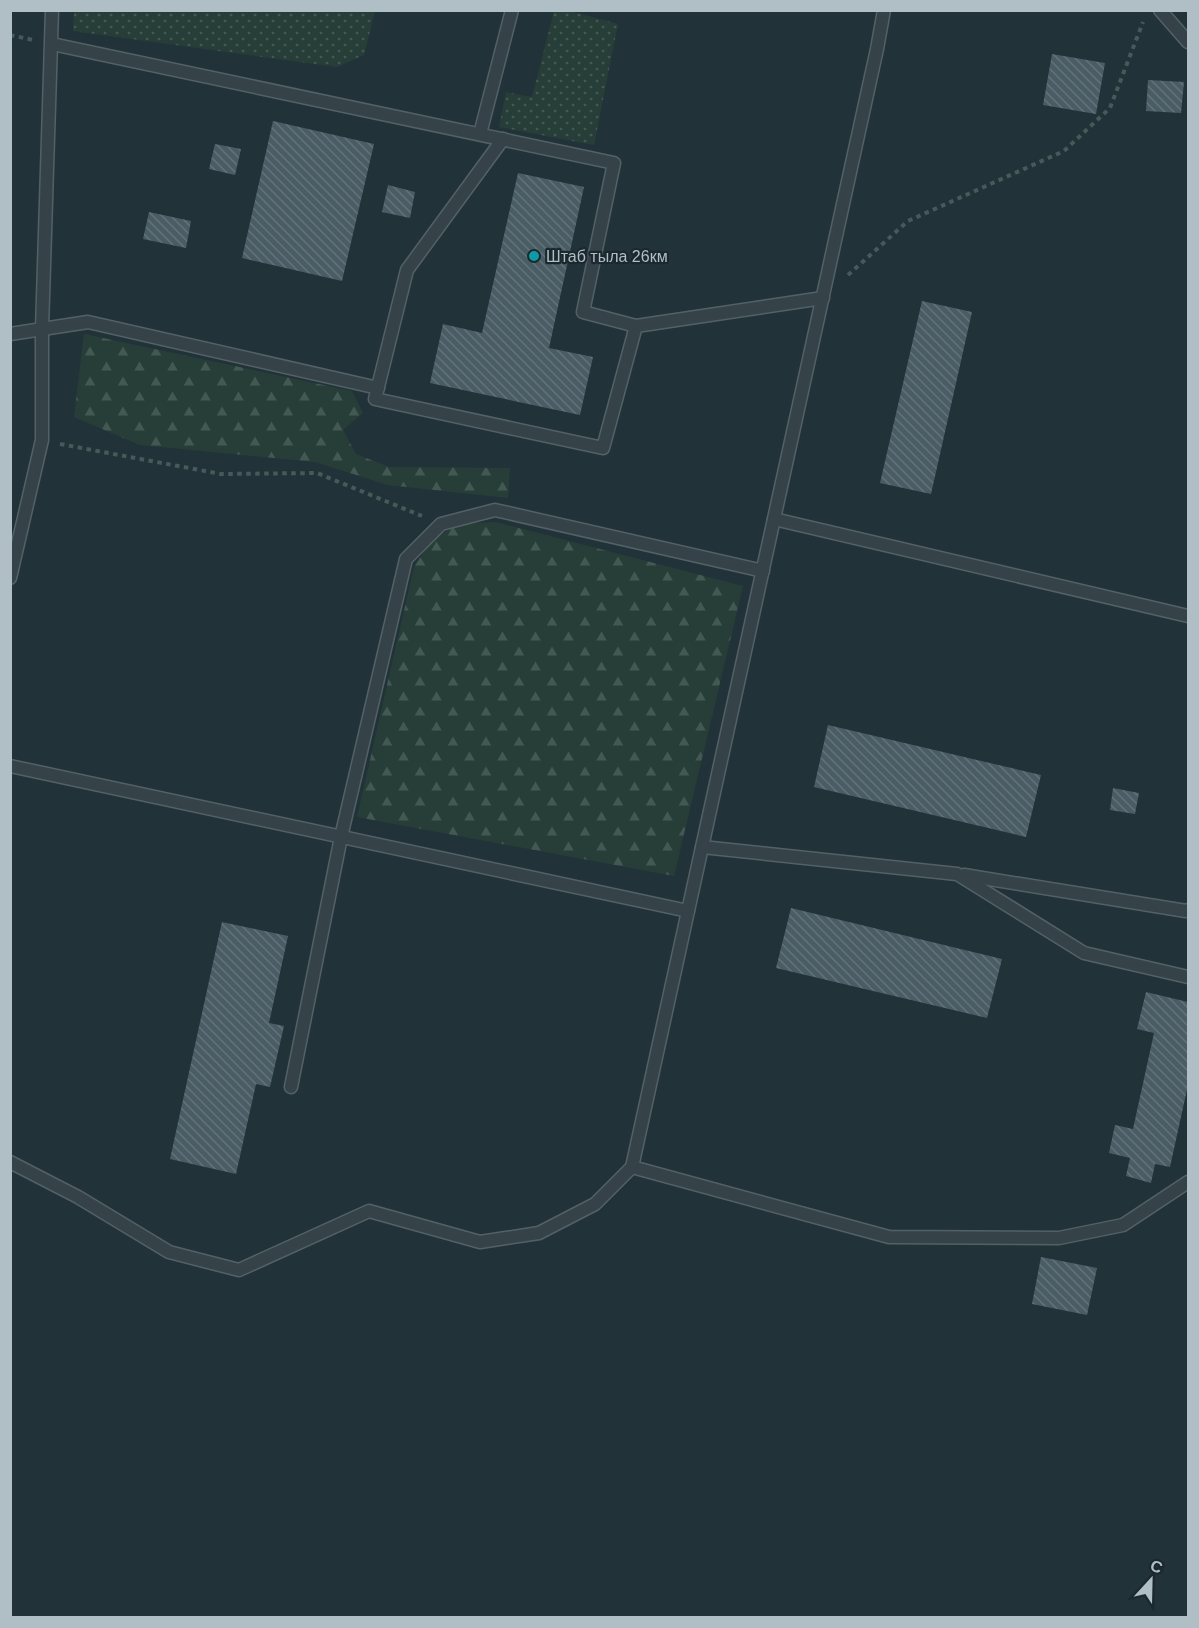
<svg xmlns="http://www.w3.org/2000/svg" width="1199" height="1628" viewBox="0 0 1199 1628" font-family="Helvetica,sans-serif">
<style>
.grass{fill:url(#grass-dots)}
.forest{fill:url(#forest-firs)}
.building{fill:url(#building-back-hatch)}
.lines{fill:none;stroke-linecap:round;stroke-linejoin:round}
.service-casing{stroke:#536167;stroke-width:15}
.path{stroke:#455b57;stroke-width:4;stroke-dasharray:4.5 4.5;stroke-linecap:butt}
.service{stroke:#354349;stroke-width:12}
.culture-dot{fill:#0f9aa8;stroke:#1b282e;stroke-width:2}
.labels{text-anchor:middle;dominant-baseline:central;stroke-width:4.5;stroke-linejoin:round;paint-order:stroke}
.poi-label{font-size:16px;fill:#b0bec5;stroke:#1b282e;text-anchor:start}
</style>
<defs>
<pattern id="grass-dots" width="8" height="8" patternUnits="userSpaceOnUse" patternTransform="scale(1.5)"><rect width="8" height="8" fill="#273e38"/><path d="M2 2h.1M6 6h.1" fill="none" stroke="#445853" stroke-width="1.8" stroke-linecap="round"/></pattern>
<pattern id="forest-firs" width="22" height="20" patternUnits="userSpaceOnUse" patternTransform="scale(1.5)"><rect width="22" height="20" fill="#273e38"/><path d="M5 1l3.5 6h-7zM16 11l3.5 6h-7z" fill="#445853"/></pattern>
<pattern id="building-back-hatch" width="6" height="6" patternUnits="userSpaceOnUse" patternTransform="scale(1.5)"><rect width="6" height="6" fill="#4a5d65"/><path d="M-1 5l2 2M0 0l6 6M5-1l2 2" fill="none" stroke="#62727a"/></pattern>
</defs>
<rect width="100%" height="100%" fill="#223239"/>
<!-- grass -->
<g class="grass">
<polygon points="74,11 74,10 375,11 364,55 337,67 73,31"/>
<polygon points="554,11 570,11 618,24 594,145 499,127 506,92 532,97"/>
</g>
<!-- forest -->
<g class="forest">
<polygon points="84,334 352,391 363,413 343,430 356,454 389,467 510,468 508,498 388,485 315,462 140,445 74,417"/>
<polygon points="495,522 743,586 674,876 357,817 414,567 433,538 461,524"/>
</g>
<!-- building -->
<g class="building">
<polygon points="1052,54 1105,63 1096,114 1043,105"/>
<polygon points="1148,80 1184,82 1181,113 1146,111"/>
<polygon points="273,121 374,144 342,281 242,258"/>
<polygon points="215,144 241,149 235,175 209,169"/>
<polygon points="518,173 584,187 549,348 593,357 580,415 430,383 443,324 482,333"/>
<polygon points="388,185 415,192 410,218 382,212"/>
<polygon points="149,212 191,221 186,248 143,239"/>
<polygon points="922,301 972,312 931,494 880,483"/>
<polygon points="828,725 1041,775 1026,837 814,787"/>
<polygon points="1113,788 1139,793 1135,814 1110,810"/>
<polygon points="791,908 1002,959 987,1018 776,968"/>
<polygon points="222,922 288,936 269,1023 284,1026 270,1087 256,1084 236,1174 170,1159"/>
<polygon points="1146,992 1188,1002 1188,1085 1170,1167 1155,1164 1151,1183 1126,1176 1130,1158 1109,1153 1115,1125 1133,1129 1154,1033 1137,1029"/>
<polygon points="1041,1257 1097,1268 1087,1315 1032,1304"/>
</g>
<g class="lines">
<defs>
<g id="service">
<polyline points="1160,10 1188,42"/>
<polyline points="52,44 614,163 583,312 636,326"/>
<polyline points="480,134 512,10"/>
<polyline points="503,139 407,270 375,399 603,448 636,326 823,298"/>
<polyline points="10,334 88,322 378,388"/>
<polyline points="774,519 1188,616"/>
<polyline points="10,578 42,440 42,329 52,10"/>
<polyline points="10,766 688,911 877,49 884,10"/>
<polyline points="702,847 957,874 1084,953 1188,977"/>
<polyline points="964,875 1186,911 1188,910"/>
<polyline points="291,1087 341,837 406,559 441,524 495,510 763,571"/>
<polyline points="10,1162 78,1197 169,1252 239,1270 369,1211 480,1242 539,1233 595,1204 632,1167 688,911"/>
<polyline points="632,1167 889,1237 1059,1238 1123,1225 1188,1182"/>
</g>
</defs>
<!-- service casing -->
<use href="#service" class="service-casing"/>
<!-- path -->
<g class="path">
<polyline points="10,35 33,40"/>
<polyline points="848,275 908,221 1064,151 1110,108 1143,22"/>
<polyline points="60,444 221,474 317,473 422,516"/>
</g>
<!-- service -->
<use href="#service" class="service"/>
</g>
<!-- markers -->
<circle class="culture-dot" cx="534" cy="256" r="6"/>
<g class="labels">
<!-- poi labels -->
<g class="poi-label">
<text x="546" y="256">Штаб тыла 26км</text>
</g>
</g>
<!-- border -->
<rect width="1199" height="1628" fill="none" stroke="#b0bec5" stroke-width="24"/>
<!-- north arrow -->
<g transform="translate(1151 1580) rotate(22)" stroke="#1b282e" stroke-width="4.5" paint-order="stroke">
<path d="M0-4.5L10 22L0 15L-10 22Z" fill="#b0bec5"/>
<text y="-9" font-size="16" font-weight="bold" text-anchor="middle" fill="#b0bec5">С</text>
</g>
</svg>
